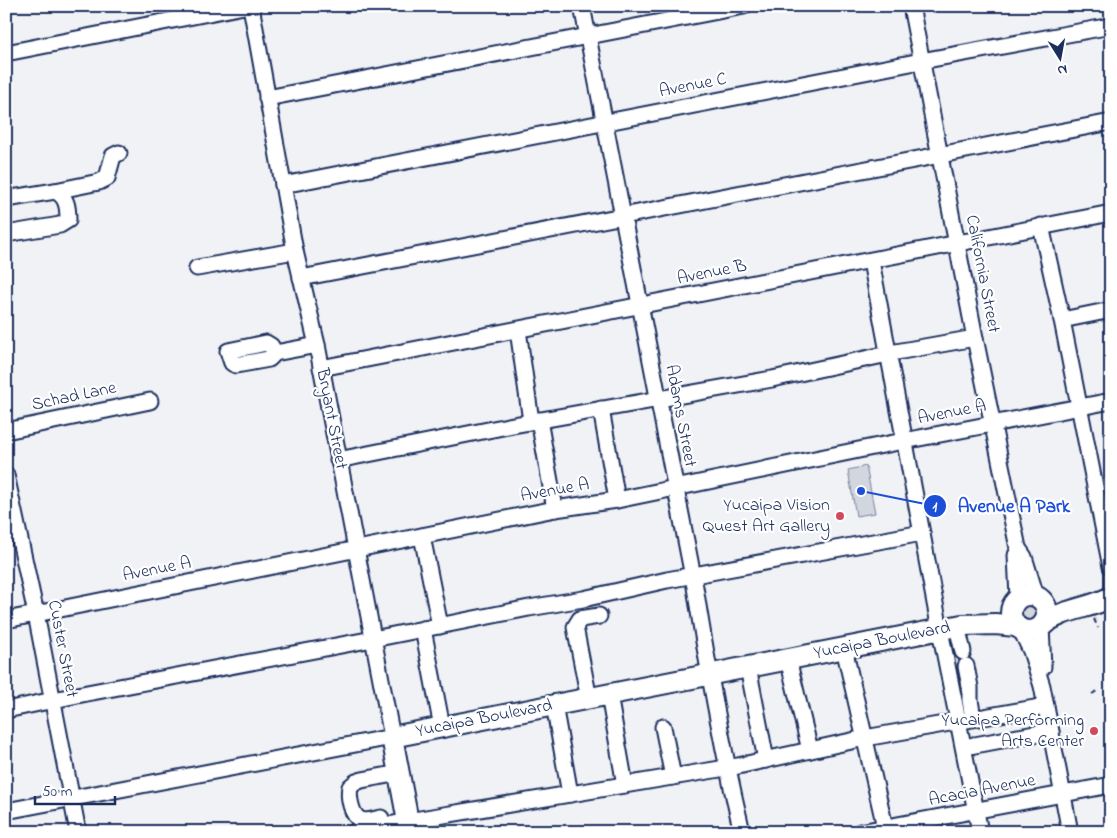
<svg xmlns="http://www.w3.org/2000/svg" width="1117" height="838" viewBox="0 0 1117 838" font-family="'Indie Flower',sans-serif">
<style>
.green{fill:#d2d6df;stroke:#76829e}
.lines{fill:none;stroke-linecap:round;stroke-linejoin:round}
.minor-casing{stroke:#1b2f5e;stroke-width:19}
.major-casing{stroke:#1b2f5e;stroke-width:24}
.path{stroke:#1b2f5e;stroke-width:2;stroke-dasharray:5 4;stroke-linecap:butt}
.minor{stroke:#fff;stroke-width:15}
.major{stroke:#fff;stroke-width:20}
.poi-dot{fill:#d1495b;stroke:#fff;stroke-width:2}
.labels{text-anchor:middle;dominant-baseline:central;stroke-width:4.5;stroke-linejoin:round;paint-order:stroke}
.street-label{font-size:18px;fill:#1b2f5e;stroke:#fff}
.poi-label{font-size:18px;fill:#1b2f5e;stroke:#fff;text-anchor:end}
.leader{fill:none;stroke:#1d4ed8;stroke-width:2}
.callout-dot{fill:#1d4ed8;stroke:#fff;stroke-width:2}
.mark-label{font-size:15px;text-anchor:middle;font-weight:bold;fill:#fff}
.callout-label{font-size:19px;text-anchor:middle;font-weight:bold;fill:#1d4ed8;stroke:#fff;stroke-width:4.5;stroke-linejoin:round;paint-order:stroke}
</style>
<rect width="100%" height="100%" fill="#f1f2f5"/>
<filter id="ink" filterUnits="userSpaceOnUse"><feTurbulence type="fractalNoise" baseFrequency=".02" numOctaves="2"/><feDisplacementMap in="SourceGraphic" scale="10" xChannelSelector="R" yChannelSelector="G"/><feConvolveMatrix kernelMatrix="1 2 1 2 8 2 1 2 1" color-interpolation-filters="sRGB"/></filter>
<g filter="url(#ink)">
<!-- green -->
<g class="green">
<polygon points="866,466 875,513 856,516 848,470"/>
<circle cx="1029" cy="613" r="8"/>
</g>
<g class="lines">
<defs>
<g id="minor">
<path d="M582 6 695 587C708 669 723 751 742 832"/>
<polyline points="911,6 975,338 1018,548 1024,557 1036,596"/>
<polyline points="6,53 244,6"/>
<polyline points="267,98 744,6"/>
<polyline points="283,185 921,61 1111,26"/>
<polyline points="55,191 99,182 107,178 113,156 119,153"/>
<path d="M6 199 55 191C67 196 68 208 68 220L60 225 6 234"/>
<polyline points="1041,226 1062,320"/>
<polyline points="871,261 940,630 980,832"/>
<polyline points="197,268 295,251"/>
<polyline points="301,278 1111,122"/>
<polyline points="1111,310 1062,320 1111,567"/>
<polyline points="518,330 531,421"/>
<polyline points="896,352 975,338"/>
<polyline points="275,353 271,346 266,343 228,351 232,363 236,365 269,359 275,353 317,345"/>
<polyline points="321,368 1111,213"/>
<polyline points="601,409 617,500"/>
<polyline points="539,420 555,509"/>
<polyline points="6,431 150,401"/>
<polyline points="338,460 513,425 772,379 888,354"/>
<polyline points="6,475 36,614 78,832"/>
<polyline points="422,536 440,626"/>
<polyline points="1016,555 1018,598"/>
<polyline points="6,620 555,509 617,500 878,446 1111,401"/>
<polyline points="957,626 963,652"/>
<polyline points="1041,627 1043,667"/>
<polyline points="423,629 442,727"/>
<polyline points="1021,630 1031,651 1042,686 1070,832"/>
<polyline points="844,648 885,827"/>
<polyline points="788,659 810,750"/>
<polyline points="966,666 970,687 970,700 973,718"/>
<polyline points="748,667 766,760"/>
<polyline points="609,695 625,785"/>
<polyline points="589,699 575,627 580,619 599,616"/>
<polyline points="554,705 570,794"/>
<polyline points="6,710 87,693 373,639 529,608 583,599 667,580 922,533"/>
<polyline points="663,727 673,777"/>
<polyline points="964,747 1051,731"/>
<polyline points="6,811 392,737 317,345 295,251 251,6"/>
<path d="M381 818C375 819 366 822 361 820 351 816 348 796 350 787L356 782 362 780 399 773"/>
<polyline points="355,832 408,821 738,766 865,738 1046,706"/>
<polyline points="860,832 1111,785"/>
</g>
<g id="major">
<circle cx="1029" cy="613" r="18"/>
<path d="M1043 625C1061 609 1088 609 1109 598"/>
<polyline points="410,832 392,737 962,625 995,624 1016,626"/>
</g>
</defs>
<!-- minor casing -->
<use href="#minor" class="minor-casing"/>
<!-- major casing -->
<use href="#major" class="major-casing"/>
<!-- path -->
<g class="path">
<polyline points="1094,619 1098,628"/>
<polyline points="1092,694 1097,691"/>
</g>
<!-- minor -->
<use href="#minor" class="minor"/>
<!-- major -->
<use href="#major" class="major"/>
</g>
</g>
<!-- markers -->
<g class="poi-dot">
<circle cx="840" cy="516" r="5"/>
<circle cx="1094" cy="731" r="5"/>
</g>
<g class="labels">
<!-- street labels -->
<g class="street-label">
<text transform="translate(693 86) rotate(-11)">Avenue C</text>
<text transform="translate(712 273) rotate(-11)">Avenue B</text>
<text transform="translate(982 274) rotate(79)">California Street</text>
<text transform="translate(74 397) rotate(-12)">Schad Lane</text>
<text transform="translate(952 413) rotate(-11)">Avenue A</text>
<text transform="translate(680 416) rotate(79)">Adams Street</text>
<text transform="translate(331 419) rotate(79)">Bryant Street</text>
<text transform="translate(555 491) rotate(-10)">Avenue A</text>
<text transform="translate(157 570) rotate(-11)">Avenue A</text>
<text transform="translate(882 641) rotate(-11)">Yucaipa Boulevard</text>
<text transform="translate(62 649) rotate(79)">Custer Street</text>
<text transform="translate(484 719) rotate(-11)">Yucaipa Boulevard</text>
<text transform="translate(982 791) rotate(-11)">Acacia Avenue</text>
</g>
<!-- poi labels -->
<g class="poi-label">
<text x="830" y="506">Yucaipa Vision<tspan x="830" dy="21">Quest Art Gallery</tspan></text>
<text x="1084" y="721">Yucaipa Performing<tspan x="1084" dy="21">Arts Center</tspan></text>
</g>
</g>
<!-- callouts -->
<path class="leader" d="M861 491L935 506"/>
<g class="callout-dot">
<circle cx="861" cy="491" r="5"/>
<circle cx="935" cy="506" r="12"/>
</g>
<g class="mark-label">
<text x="935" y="511">1</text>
</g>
<g class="callout-label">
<text x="1014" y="512">Avenue A Park</text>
</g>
<!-- margin -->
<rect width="1117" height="838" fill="none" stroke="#fff" stroke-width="25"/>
<rect x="12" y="12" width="1092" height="813" fill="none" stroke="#1b2f5e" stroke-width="2" filter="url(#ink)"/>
<!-- north arrow -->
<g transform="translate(1060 58) rotate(169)" stroke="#ffffff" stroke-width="4" paint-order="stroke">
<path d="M0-4L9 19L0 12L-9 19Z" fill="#1b2f5e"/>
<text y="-8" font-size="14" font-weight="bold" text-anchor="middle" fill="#1b2f5e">N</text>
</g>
<!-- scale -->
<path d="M35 796v8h80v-8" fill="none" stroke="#1b2f5e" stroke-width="2.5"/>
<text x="42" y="796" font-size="15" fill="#1b2f5e" stroke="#ffffff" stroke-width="4" paint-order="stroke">50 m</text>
</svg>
